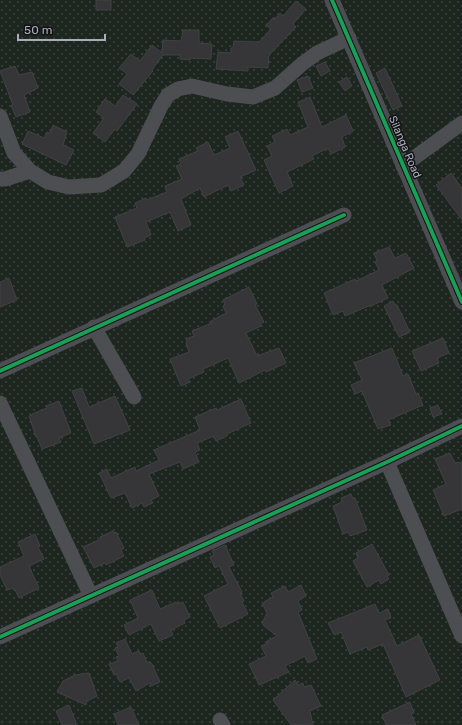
<svg xmlns="http://www.w3.org/2000/svg" width="462" height="725" viewBox="0 0 462 725" font-family="Rubik,sans-serif">
<style>
.garden{fill:url(#garden-dots)}
.building{fill:#363638;stroke:#414245}
.lines{fill:none;stroke-linecap:round;stroke-linejoin:round}
.minor{stroke:#4c4e52;stroke-width:15}
.cycleway-casing{stroke:#131215;stroke-width:6}
.cycleway{stroke:#1a9f57;stroke-width:4}
.labels{text-anchor:middle;dominant-baseline:central;stroke-width:3;stroke-linejoin:round;paint-order:stroke}
.street-label{font-size:11px;fill:#aaadba;stroke:#131215}
</style>
<defs>
<pattern id="garden-dots" width="8" height="8" patternUnits="userSpaceOnUse"><rect width="8" height="8" fill="#1e2620"/><path d="M2 2h.1M6 6h.1" fill="none" stroke="#3c433e" stroke-width="1.8" stroke-linecap="round"/></pattern>
</defs>
<rect width="100%" height="100%" fill="#181819"/>
<!-- garden -->
<rect class="garden" x="0" y="0" width="462" height="725"/>
<!-- building -->
<g class="building">
<rect x="96" y="0" width="15" height="10"/>
<polygon points="296,1 306,9 293,24 296,27 269,55 268,68 248,67 248,71 216,69 218,52 231,53 231,48 233,48 234,41 259,42 271,29 266,25 273,18 274,20 280,13 283,16"/>
<polygon points="183,30 199,30 199,43 212,44 211,59 190,58 190,60 180,59 180,55 163,55 152,70 153,71 133,95 119,84 127,74 119,68 131,54 140,61 152,45 162,53 163,40 181,41"/>
<polygon points="325,62 330,71 321,76 316,66"/>
<polygon points="15,66 19,75 32,72 38,88 24,95 30,112 16,117 11,105 13,105 0,71"/>
<polygon points="385,68 402,106 393,110 376,73"/>
<polygon points="308,76 313,88 302,92 297,80"/>
<polygon points="347,77 352,86 345,91 339,82"/>
<polygon points="123,95 137,104 117,131 115,129 105,142 93,133 104,118 96,112 105,99 115,106"/>
<polygon points="310,97 322,127 346,115 353,131 342,137 345,147 331,154 328,148 312,156 314,159 287,172 293,186 279,193 264,160 272,156 267,146 275,142 272,136 287,129 290,135 308,127 298,102"/>
<polygon points="53,125 67,132 63,145 74,150 66,165 22,144 28,131 44,138 47,132 50,133"/>
<polygon points="238,131 256,170 240,177 244,185 231,191 228,185 204,197 200,188 181,199 191,225 178,231 170,212 146,222 151,235 144,238 145,240 127,247 115,217 137,208 135,203 146,198 147,200 167,192 165,186 182,179 176,166 181,164 179,159 198,151 196,148 208,142 214,155 230,148 225,137"/>
<polygon points="451,173 462,188 462,220 436,185"/>
<polygon points="389,247 395,258 406,253 414,268 382,285 388,298 371,306 371,305 345,316 343,311 333,315 324,293 355,279 356,281 379,270 375,262 377,261 374,253"/>
<polygon points="9,278 17,300 0,307 0,282"/>
<polygon points="249,287 257,304 255,305 264,322 260,324 261,326 246,333 257,356 279,348 286,363 266,372 265,370 239,383 228,358 203,369 204,372 188,379 190,382 181,386 170,359 189,352 186,343 187,342 186,339 194,336 192,331 212,323 211,321 226,313 223,306 225,304 223,300"/>
<polygon points="393,301 395,305 397,305 410,332 399,337 384,306"/>
<polygon points="443,338 449,353 437,358 439,363 421,371 412,351"/>
<polygon points="392,348 403,376 408,374 416,394 418,393 423,405 388,420 391,425 378,429 362,391 355,394 351,385 362,380 354,363"/>
<polygon points="82,388 89,407 115,396 130,430 94,444 72,391"/>
<polygon points="241,399 251,423 227,434 227,436 216,441 214,436 197,443 200,450 195,452 199,462 183,469 180,462 149,474 159,496 151,500 153,503 144,507 142,503 132,508 125,493 111,498 99,473 107,469 111,478 135,467 136,471 159,460 154,450 200,430 195,417 216,408 217,410"/>
<polygon points="59,401 71,433 59,438 61,442 42,449 37,437 36,437 29,416 32,415 32,414 47,408 46,406"/>
<polygon points="438,405 442,414 433,417 430,408"/>
<polygon points="450,453 455,463 462,462 462,509 444,516 433,490 446,484 435,459"/>
<polygon points="351,494 353,499 355,498 367,530 350,536 348,532 343,534 333,506 342,502 341,498"/>
<polygon points="113,531 114,533 116,532 124,548 121,550 124,556 106,565 105,563 94,568 83,547 101,539 100,537"/>
<polygon points="35,534 40,546 38,547 44,559 29,566 39,588 19,598 14,588 7,590 0,575 0,567 24,556 18,542"/>
<polygon points="372,544 389,575 387,576 389,579 381,584 379,580 367,587 353,561 358,558 356,553"/>
<polygon points="225,545 234,565 229,567 242,592 240,593 244,601 242,602 248,614 220,628 204,596 228,584 219,566 215,568 210,557 214,555 212,551"/>
<polygon points="301,585 306,596 298,601 302,610 298,612 317,659 308,663 305,656 285,666 289,672 259,685 249,664 266,656 261,646 268,643 267,641 277,636 264,626 262,623 267,613 262,603 273,597 271,593 285,586 288,592"/>
<polygon points="152,590 160,609 176,602 177,604 183,602 190,617 184,620 185,623 171,630 173,635 159,641 151,624 129,635 124,625 138,618 130,600"/>
<polygon points="375,604 379,613 388,609 391,618 385,620 397,646 419,635 440,680 406,697 383,644 368,650 367,647 350,654 341,632 334,635 328,623"/>
<polygon points="125,639 132,654 139,651 140,654 143,653 146,661 152,664 160,682 151,686 150,683 136,691 129,678 120,682 116,674 114,675 109,664 118,661 116,657 119,656 115,648 118,647 116,643"/>
<polygon points="89,673 97,696 87,701 86,705 57,692 63,681 75,675"/>
<polygon points="295,680 298,685 303,683 304,687 311,685 321,706 310,711 313,725 291,725 273,700"/>
<polygon points="410,702 414,713 411,714 416,725 386,725 382,715"/>
<polygon points="69,705 77,725 62,725 56,711"/>
<polygon points="131,707 139,725 118,725 114,714"/>
</g>
<g class="lines">
<!-- minor -->
<g class="minor">
<polyline points="332,0 462,302"/>
<polyline points="0,116 14,153 30,171 48,182 69,187 101,185 124,171 138,154 161,106 168,95 178,89 192,86 227,94 253,97 275,88 302,64 317,53 349,38"/>
<polyline points="403,166 462,123"/>
<polyline points="0,179 5,179 30,171"/>
<polyline points="94,327 134,397"/>
<polyline points="0,371 344,215"/>
<polyline points="0,403 91,596"/>
<polyline points="387,462 462,636"/>
<polyline points="0,637 387,462 462,426"/>
<polyline points="220,720 223,725"/>
</g>
<defs>
<g id="cycleway">
<polyline points="332,0 462,302"/>
<polyline points="0,371 344,215"/>
<polyline points="0,637 387,462 462,426"/>
</g>
</defs>
<!-- cycleway casing -->
<use href="#cycleway" class="cycleway-casing"/>
<!-- cycleway -->
<use href="#cycleway" class="cycleway"/>
</g>
<g class="labels">
<!-- street labels -->
<g class="street-label">
<text transform="translate(405 147) rotate(67)">Silanga Road</text>
</g>
</g>
<!-- scale -->
<path d="M18 34v6h87v-6" fill="none" stroke="#aaadba" stroke-width="2"/>
<text x="24" y="34" font-size="12" fill="#aaadba" stroke="#131215" stroke-width="3" paint-order="stroke">50 m</text>
</svg>
